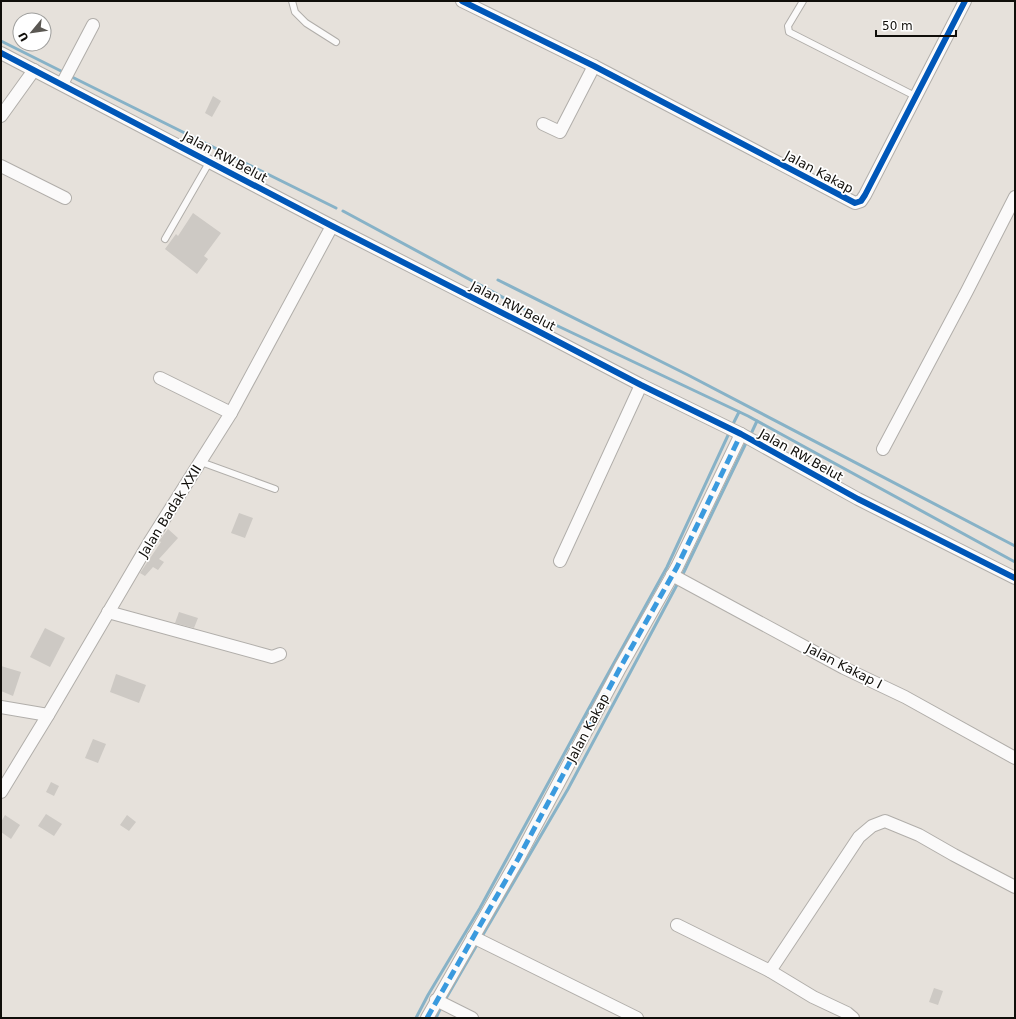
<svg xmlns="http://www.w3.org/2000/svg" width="1016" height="1019" viewBox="0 0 1016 1019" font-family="'DejaVu Sans',sans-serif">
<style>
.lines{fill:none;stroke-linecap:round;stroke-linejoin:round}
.stream{stroke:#87b2c7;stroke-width:3}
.building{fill:#cdc9c4}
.lane-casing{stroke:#b1aeaa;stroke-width:8}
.street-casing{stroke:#b1aeaa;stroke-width:14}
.lane{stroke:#fbfafa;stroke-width:6}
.street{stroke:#fbfafa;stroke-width:12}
.quiet{stroke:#3a9ade;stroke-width:5;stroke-dasharray:10 5;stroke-linecap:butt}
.cycleway-casing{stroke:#fff;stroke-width:8}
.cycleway{stroke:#0057b8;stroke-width:6}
.labels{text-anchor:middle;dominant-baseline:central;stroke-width:3.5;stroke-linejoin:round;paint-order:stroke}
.street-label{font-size:13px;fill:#100e0a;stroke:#fff}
</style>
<rect width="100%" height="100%" fill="#e6e1db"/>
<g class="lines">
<!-- stream -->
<g class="stream">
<polyline points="1,41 65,73"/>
<polyline points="70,76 336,208"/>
<polyline points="343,211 543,319 748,416 1015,562"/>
<polyline points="498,280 688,375 1015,546"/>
<polyline points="732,426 739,412"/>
<polyline points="750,436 757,421"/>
<polyline points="682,576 747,441"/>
<polyline points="481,938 568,789 679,581"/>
<polyline points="445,1000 478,943"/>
<polyline points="416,1018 428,995 480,908 588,710 667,567 730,431"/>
<polyline points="436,1018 442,1005"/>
</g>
</g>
<!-- building -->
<g class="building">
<polygon points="213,96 221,101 212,117 205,113"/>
<polygon points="193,213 221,233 204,256 208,259 197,274 165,249 176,234 178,236"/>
<polygon points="239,513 253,518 245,538 231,533"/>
<polygon points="168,529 178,538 159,559 164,562 158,570 153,567 145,576 140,573 161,542 159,541"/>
<polygon points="179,612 198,618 194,628 175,623"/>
<polygon points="45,628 65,638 50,667 30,657"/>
<polygon points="1,666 21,672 13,696 1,691"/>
<polygon points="116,674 146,685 139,703 110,692"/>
<polygon points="93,739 106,744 98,763 85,758"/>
<polygon points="51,782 59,786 54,796 46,792"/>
<polygon points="46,814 62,824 54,836 38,826"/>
<polygon points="5,815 20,825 11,839 1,832 1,822"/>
<polygon points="127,815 136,822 129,831 120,825"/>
<polygon points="934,988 943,991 938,1005 929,1002"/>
</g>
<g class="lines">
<defs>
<g id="lane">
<polyline points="292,1 295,12 306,23 336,42"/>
<polyline points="803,1 788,26 789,32 917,97"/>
<polyline points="165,239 210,161"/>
<polyline points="201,462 275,489"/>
</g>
<g id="street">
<polyline points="462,1 594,66 855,203 861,201 865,195 965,1"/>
<polyline points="1,53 332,226 534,329 641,385 741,434 858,499 1015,578"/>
<polyline points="62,84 93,25"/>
<polyline points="1,116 34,70"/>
<polyline points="543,124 560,132 594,66"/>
<polyline points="1,166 65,198"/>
<polyline points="160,378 231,413"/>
<polyline points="883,449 967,291 1015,197"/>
<polyline points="560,561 641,385"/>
<polyline points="672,575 844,668 905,697 1015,758"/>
<polyline points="108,612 265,655 272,657 280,654"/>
<polyline points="1,707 48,715"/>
<polyline points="1,792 48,715 149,543 231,413 332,226"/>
<polyline points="677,925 770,971 813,997 847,1013 853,1018"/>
<polyline points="473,937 637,1018"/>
<polyline points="770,971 859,837 872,826 885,821 919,835 954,855 1015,887"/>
<polyline points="436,1000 472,1018"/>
<polyline points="427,1018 518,859 620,668 677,567 741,434"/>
</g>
</defs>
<!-- lane casing -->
<use href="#lane" class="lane-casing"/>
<!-- street casing -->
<use href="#street" class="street-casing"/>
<!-- lane -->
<use href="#lane" class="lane"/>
<!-- street -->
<use href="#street" class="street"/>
<!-- quiet -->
<polyline class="quiet" points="427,1018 518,859 620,668 677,567 741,434"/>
<defs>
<g id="cycleway">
<polyline points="462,1 594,66 855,203 861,201 865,195 965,1"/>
<polyline points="1,53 332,226 534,329 641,385 741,434 858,499 1015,578"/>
</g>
</defs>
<!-- cycleway casing -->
<use href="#cycleway" class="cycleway-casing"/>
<!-- cycleway -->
<use href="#cycleway" class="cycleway"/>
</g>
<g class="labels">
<!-- street labels -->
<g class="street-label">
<text transform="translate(225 157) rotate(28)">Jalan RW.Belut</text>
<text transform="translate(819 172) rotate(28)">Jalan Kakap</text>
<text transform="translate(513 306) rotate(27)">Jalan RW.Belut</text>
<text transform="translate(801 455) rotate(29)">Jalan RW.Belut</text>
<text transform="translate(170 511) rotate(-58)">Jalan Badak XXII</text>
<text transform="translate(844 666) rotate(27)">Jalan Kakap I</text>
<text transform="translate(588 728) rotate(-62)">Jalan Kakap</text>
</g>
</g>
<!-- border -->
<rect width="1016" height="1019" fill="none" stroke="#100e0a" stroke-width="4"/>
<!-- north arrow -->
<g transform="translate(32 32) rotate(241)"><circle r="19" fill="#ffffff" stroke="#9f9f9d"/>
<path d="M0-3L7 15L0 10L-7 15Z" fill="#5b5853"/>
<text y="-6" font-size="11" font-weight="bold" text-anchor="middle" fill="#100e0a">U</text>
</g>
<!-- scale -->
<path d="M876 30v6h80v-6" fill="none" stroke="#100e0a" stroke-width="2"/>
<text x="882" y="30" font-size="12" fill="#100e0a" stroke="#ffffff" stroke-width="3" paint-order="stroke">50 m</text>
</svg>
